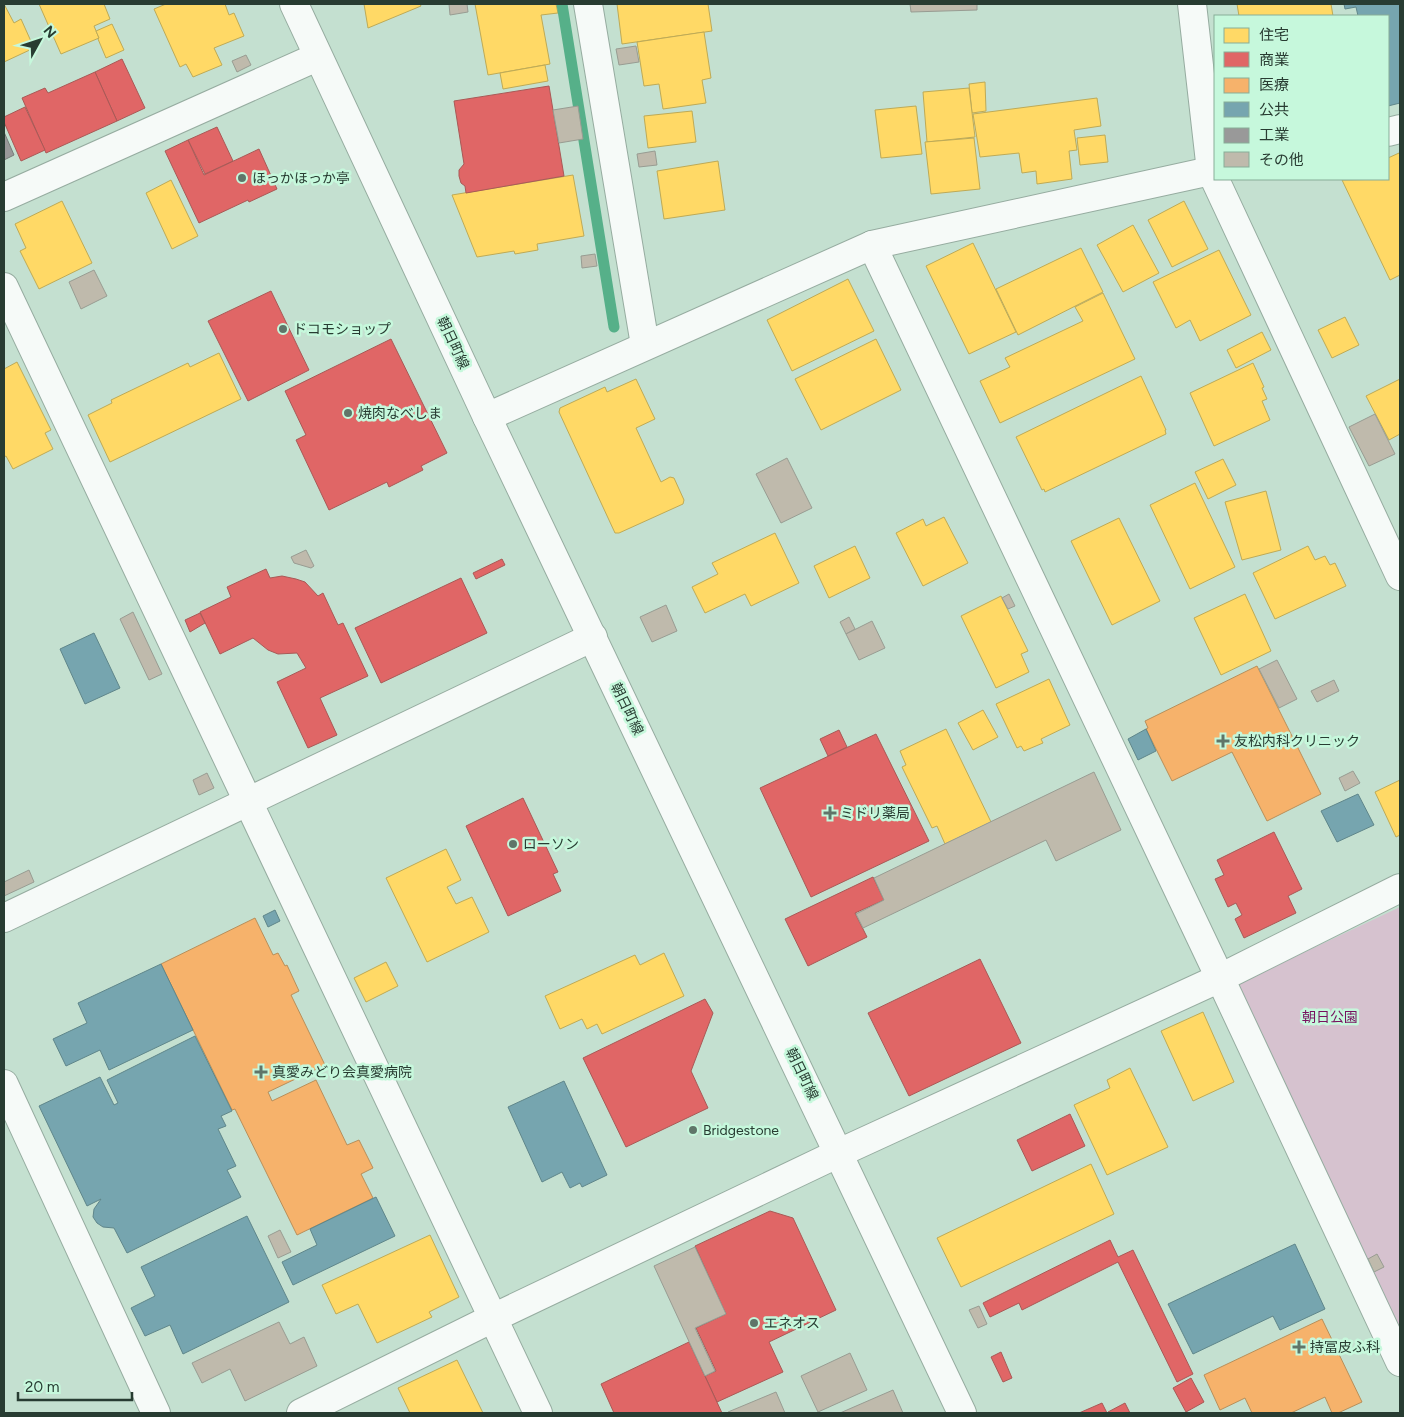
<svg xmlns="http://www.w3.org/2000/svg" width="1404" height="1417" viewBox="0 0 1404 1417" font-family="Figtree,'Noto Sans JP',sans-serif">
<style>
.green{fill:#d6c2cf}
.homes{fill:#ffd966;stroke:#beaa56}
.shops{fill:#e06666;stroke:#a95956}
.health{fill:#f6b26b;stroke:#b88f5a}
.public{fill:#76a5af;stroke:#5f868a}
.industry{fill:#999;stroke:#777d7a}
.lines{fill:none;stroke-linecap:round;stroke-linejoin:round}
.stream{stroke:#56b089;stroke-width:11}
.building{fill:#bfbaac;stroke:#989c92}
.minor-casing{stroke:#96aca0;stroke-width:30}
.tertiary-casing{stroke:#96aca0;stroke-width:30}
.minor{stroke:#f6faf8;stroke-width:28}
.tertiary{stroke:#f6faf8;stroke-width:28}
.poi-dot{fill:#5f7569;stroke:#c6f8dc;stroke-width:2}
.labels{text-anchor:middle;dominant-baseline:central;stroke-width:5;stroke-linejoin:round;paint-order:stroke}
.poi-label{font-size:14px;fill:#283c32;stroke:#c6f8dc;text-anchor:start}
.street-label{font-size:14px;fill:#283c32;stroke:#c6f8dc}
.park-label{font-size:14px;fill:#77115f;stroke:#c6f8dc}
</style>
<rect width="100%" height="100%" fill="#c4e0d0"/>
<!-- green -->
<polygon class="green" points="1400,907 1400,1328 1237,984"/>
<!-- homes -->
<g class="homes">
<polygon points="4,4 14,23 21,19 34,48 4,62"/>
<polygon points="39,4 104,4 110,19 94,26 99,38 61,54"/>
<polygon points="166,4 225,4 229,15 234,13 244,36 214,48 222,65 193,77 186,64 180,67 154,9"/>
<polygon points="364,4 420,4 421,6 368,28"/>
<polygon points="475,4 556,4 558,13 541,15 550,64 488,75"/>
<polygon points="617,4 708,4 712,31 622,44"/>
<polygon points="1237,4 1331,4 1333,16 1239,16"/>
<polygon points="112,24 124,50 106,58 98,39 99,38 96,31"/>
<polygon points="704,32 711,78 702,80 706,103 663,109 659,84 644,86 637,42"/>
<polygon points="545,65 548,81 503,89 500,73"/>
<polygon points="985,82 986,111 972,113 969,84"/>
<polygon points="969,88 975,137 927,142 923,92"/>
<polygon points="1097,98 1101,126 1074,130 1077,150 1069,151 1072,179 1037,184 1036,171 1022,173 1019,153 980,157 973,114"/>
<polygon points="916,106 922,154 881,158 875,110"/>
<polygon points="692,111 696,142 648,148 644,116"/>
<polygon points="1105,135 1108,162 1080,165 1077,138"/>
<polygon points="974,138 980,189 931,194 925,142"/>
<polygon points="1399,153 1400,156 1400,275 1390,280 1342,180 1388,179 1388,158"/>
<polygon points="718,161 725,210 664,219 657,171"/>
<polygon points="573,175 584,236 537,244 538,250 515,254 514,251 477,257 452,195"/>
<polygon points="171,180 198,236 172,249 146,193"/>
<polygon points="62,201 92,263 39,289 20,251 26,248 15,224"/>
<polygon points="1184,201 1208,249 1172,267 1148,220"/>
<polygon points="1133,225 1159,273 1123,292 1097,245"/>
<polygon points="973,243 1016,332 969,354 926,266"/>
<polygon points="1081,248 1103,292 1018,335 996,289"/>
<polygon points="1219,250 1251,315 1200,341 1190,320 1176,328 1153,282"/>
<polygon points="848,279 874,331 792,371 767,320"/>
<polygon points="1103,293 1135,359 1000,423 980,381 1010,367 1005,358 1083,321 1075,307"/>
<polygon points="1345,317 1359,345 1332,358 1318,330"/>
<polygon points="1262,332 1271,350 1236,368 1227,350"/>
<polygon points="876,339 901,390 821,430 795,379"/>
<polygon points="219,353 241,399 110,462 88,415 112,403 111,400 188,363 190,367"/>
<polygon points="17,362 51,430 45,433 53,449 13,469 6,456 4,457 4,369"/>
<polygon points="1253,363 1264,387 1262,388 1267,399 1262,401 1270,420 1214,446 1190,393"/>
<polygon points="1141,376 1166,430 1165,430 1166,434 1045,492 1044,489 1042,490 1016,437"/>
<polygon points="636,379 655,419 636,428 661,482 670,477 674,478 684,500 683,504 619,533 615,533 559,412 560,408 605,387 607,392"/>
<polygon points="1400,379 1400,434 1389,440 1366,396"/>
<polygon points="1223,459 1236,485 1208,499 1195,472"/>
<polygon points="1195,483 1235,567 1190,589 1150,505"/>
<polygon points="1266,491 1281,550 1242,560 1225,502"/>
<polygon points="944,517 968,563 923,586 896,533 923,519 926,526"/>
<polygon points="1119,518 1160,601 1112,625 1071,541"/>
<polygon points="775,533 799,583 751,606 745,594 705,613 692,587 718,574 712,563"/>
<polygon points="855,546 870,578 829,598 814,566"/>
<polygon points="1308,546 1315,560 1325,556 1330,565 1335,563 1346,586 1275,619 1253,573"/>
<polygon points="1245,594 1271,651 1221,675 1194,618"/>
<polygon points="1001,596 1028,651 1021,654 1029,672 996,688 961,616"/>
<polygon points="1049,679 1070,725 1041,739 1043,743 1024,751 1021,746 1017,748 996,704"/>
<polygon points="983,710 998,737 973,750 958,723"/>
<polygon points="946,729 991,822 945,844 937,826 932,828 902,767 906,765 900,751"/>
<polygon points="1400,780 1400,835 1396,837 1375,792"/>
<polygon points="446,849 461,880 447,887 456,904 472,897 489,932 427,962 386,878"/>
<polygon points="664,953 684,996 602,1034 597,1024 587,1029 582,1019 560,1029 545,996 635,955 640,965"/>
<polygon points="386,962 398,986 366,1002 354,978"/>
<polygon points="1203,1012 1234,1082 1193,1101 1161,1031"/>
<polygon points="1130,1068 1168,1147 1107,1175 1074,1105 1110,1088 1107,1080"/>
<polygon points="1091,1164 1114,1214 961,1287 937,1238"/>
<polygon points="430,1235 459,1297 429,1312 432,1317 377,1343 358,1304 336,1314 322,1285"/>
<polygon points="457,1360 483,1413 410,1413 398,1388"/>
</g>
<!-- shops -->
<g class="shops">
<polygon points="122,59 145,108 117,121 95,72"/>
<polygon points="95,72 117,121 46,153 22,98 45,88 48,93"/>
<polygon points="549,86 564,176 466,193 465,186 461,183 459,176 459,170 464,164 454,101"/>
<polygon points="25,107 45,150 21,161 4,122 4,117"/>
<polygon points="217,127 233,161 205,174 188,140"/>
<polygon points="188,140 204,175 259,149 277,189 249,202 248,200 199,223 165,151"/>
<polygon points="271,291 309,370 248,401 208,321"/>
<polygon points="391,339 447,453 421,466 423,470 389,487 387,482 329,510 296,440 306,435 285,391"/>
<polygon points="502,559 505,565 476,579 473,573"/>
<polygon points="266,569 270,578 282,576 296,579 305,582 318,596 323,593 338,625 343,623 368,676 320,698 337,735 308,748 277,682 306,668 297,653 278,654 268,650 253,638 220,654 200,612 231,597 227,587"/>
<polygon points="461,578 487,633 381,683 355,628"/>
<polygon points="200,613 205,623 190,632 185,620"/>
<polygon points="839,730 847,747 828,756 820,739"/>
<polygon points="876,734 929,841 811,897 760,788"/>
<polygon points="523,798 558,872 553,874 561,891 508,916 466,826"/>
<polygon points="1274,832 1302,889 1288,896 1296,913 1244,938 1235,919 1242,915 1236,903 1228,907 1215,879 1224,875 1217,860"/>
<polygon points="873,877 884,900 855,913 867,937 808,966 785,919"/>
<polygon points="980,959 1021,1043 909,1096 868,1013"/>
<polygon points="705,999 713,1013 691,1071 708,1108 626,1147 583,1058"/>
<polygon points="1070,1114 1085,1146 1032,1171 1017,1140"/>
<polygon points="770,1211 793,1218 836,1310 769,1342 783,1372 717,1402 705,1376 716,1371 696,1328 726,1314 695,1246"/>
<polygon points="1110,1240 1118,1257 1133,1250 1193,1374 1177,1382 1118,1262 1022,1310 1019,1303 990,1317 983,1303"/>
<polygon points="689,1342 722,1413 614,1413 601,1384"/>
<polygon points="1001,1352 1012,1378 1003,1382 991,1357"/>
<polygon points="1191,1378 1204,1402 1186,1412 1173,1388"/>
<polygon points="1102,1403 1107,1413 1079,1413"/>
<polygon points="1125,1403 1130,1413 1108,1413 1108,1412"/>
</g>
<!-- health -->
<g class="health">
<polygon points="1257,666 1321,794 1267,821 1232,752 1172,781 1146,729 1148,728 1145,721"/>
<polygon points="255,918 273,955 278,953 285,966 287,965 299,991 291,995 325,1065 268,1092 272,1101 316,1080 347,1145 359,1140 373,1168 361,1174 373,1198 297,1235 235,1109 232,1110 161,964"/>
<polygon points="1322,1319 1362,1402 1338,1413 1332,1413 1325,1397 1291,1413 1252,1413 1245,1398 1220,1410 1204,1375"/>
</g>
<!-- public -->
<g class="public">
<polygon points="1344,4 1400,4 1400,103 1388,106 1388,16 1358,16 1356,7 1345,9"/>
<polygon points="94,633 120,688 85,704 60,649"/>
<polygon points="1146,729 1156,751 1138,760 1128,739"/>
<polygon points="1358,794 1374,825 1337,842 1321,811"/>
<polygon points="275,910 280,921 268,927 263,916"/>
<polygon points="161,964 193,1030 109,1070 100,1050 66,1066 53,1039 87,1023 78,1003"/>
<polygon points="195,1036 232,1111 221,1116 226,1126 218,1129 236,1166 227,1170 241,1197 127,1253 114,1228 103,1227 97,1223 93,1217 94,1209 101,1199 87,1206 39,1106 100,1077 114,1105 118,1103 107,1080"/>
<polygon points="564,1081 607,1175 582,1187 580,1183 570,1188 562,1172 542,1182 508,1107"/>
<polygon points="376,1197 395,1236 293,1285 282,1262 317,1245 310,1229"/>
<polygon points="247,1216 289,1302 183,1354 170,1325 145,1336 131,1308 155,1296 141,1267"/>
<polygon points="1295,1244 1325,1309 1280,1330 1273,1316 1193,1354 1168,1304"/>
</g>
<!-- industry -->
<polygon class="industry" points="4,132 14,155 4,160"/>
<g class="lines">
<!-- stream -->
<polyline class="stream" points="562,4 614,327"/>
</g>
<!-- building -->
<g class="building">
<polygon points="449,4 467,4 468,12 450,15"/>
<polygon points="910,4 977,4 977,10 911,12"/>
<polygon points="636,46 639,62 619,65 616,49"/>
<polygon points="246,55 251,65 237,72 232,61"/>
<polygon points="578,106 583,139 559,143 553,110"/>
<polygon points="655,151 657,165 639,167 637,154"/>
<polygon points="595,254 597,266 582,268 581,256"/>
<polygon points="94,270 107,296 81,309 69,282"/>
<polygon points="1375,414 1395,454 1369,466 1349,427"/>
<polygon points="787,458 812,508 781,523 756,474"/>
<polygon points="306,550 314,566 311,568 294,563 291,557"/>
<polygon points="1009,594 1015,606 1008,609 1002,598"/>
<polygon points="666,605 677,631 652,642 640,617"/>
<polygon points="133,612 162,674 149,680 120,619"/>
<polygon points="849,617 855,629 846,634 840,622"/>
<polygon points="872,621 885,648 859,660 846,634"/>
<polygon points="1277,660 1297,699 1279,708 1259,669"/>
<polygon points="1334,680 1339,691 1317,702 1311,691"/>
<polygon points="1353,771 1360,783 1345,791 1339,778"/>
<polygon points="1094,772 1121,830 1056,861 1046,840 863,928 856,914 884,900 874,878"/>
<polygon points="207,773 214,788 199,795 193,780"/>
<polygon points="29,870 34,882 4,896 4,882"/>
<polygon points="280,1230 291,1252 278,1258 268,1236"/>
<polygon points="695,1247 726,1314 695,1328 715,1371 705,1376 654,1266"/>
<polygon points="1377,1254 1384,1267 1374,1272 1368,1259"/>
<polygon points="979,1306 987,1324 978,1328 969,1310"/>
<polygon points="279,1322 290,1344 304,1337 317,1366 245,1401 230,1369 202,1383 192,1363"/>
<polygon points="850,1353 867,1390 818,1412 801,1376"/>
<polygon points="893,1390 903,1413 840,1413"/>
<polygon points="776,1392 785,1413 729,1413 728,1412"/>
</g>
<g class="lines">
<defs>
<g id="minor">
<polyline points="588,4 645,345"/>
<polyline points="1192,4 1211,171 1400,576"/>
<polyline points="1388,132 1400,129"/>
<polyline points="4,197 317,57"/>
<polyline points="872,245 1220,978 1400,1362"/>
<polyline points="4,287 538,1413"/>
<polyline points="487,417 872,245 1215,170"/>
<polyline points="4,918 593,637"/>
<polyline points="4,1084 156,1413"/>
<polyline points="301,1413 493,1318 839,1153 1220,978 1400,888"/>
</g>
<polyline id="tertiary" points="294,4 487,417 962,1413"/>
</defs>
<!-- minor casing -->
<use href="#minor" class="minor-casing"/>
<!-- tertiary casing -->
<use href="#tertiary" class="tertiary-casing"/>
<!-- minor -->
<use href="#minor" class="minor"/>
<!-- tertiary -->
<use href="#tertiary" class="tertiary"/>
</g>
<!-- markers -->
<g class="poi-dot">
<circle cx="242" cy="178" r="5"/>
<circle cx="283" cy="329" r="5"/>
<circle cx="348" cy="413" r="5"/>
<path d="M1220.5 733.5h5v5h5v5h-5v5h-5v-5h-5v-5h5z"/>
<path d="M827.5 805.5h5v5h5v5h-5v5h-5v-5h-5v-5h5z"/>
<circle cx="513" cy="844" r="5"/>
<path d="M258.5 1064.5h5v5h5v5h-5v5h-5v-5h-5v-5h5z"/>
<circle cx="693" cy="1130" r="5"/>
<circle cx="754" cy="1323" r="5"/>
<path d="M1296.5 1339.5h5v5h5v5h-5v5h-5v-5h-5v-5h5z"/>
</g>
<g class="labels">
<!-- poi labels -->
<g class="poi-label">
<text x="252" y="178">ほっかほっか亭</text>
<text x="293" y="329">ドコモショップ</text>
<text x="358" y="413">焼肉なべしま</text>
<text x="1234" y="741">友松内科クリニック</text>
<text x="840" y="813">ミドリ薬局</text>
<text x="523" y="844">ローソン</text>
<text x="272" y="1072">真愛みどり会真愛病院</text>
<text x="703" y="1130">Bridgestone</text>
<text x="764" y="1323">エネオス</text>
<text x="1310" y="1347">持冨皮ふ科</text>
</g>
<!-- street labels -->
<g class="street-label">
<text transform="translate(453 343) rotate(65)">朝日町線</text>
<text transform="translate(627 709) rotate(64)">朝日町線</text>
<text transform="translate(802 1074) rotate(64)">朝日町線</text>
</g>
<!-- park labels -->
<g class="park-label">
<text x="1330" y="1017">朝日公園</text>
</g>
</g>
<!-- border -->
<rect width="1404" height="1417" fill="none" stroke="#283c32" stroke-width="10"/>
<!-- legend -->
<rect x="1214" y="15" width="175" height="165" fill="#c6f8dc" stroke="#87ad98"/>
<rect x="1224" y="28" width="25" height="15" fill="#ffd966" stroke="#87ad98"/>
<text x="1259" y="40" font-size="15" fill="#283c32">住宅</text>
<rect x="1224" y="52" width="25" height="15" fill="#e06666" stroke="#87ad98"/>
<text x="1259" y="65" font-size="15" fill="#283c32">商業</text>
<rect x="1224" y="78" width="25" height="15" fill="#f6b26b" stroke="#87ad98"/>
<text x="1259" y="90" font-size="15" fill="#283c32">医療</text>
<rect x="1224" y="102" width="25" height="15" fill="#76a5af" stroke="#87ad98"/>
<text x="1259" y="115" font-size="15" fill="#283c32">公共</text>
<rect x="1224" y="128" width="25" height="15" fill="#999999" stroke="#87ad98"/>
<text x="1259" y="140" font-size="15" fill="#283c32">工業</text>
<rect x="1224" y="152" width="25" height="15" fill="#bfbaac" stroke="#87ad98"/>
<text x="1259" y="165" font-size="15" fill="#283c32">その他</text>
<!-- north arrow -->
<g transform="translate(40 40) rotate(50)" stroke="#c6f8dc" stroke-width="4" paint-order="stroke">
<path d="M0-4L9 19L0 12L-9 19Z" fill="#283c32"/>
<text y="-8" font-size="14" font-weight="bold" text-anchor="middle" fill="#283c32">N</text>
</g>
<!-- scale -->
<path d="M18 1392v8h114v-8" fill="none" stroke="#283c32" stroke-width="2.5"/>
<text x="25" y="1392" font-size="15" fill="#283c32" stroke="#c6f8dc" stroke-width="4" paint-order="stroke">20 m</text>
</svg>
